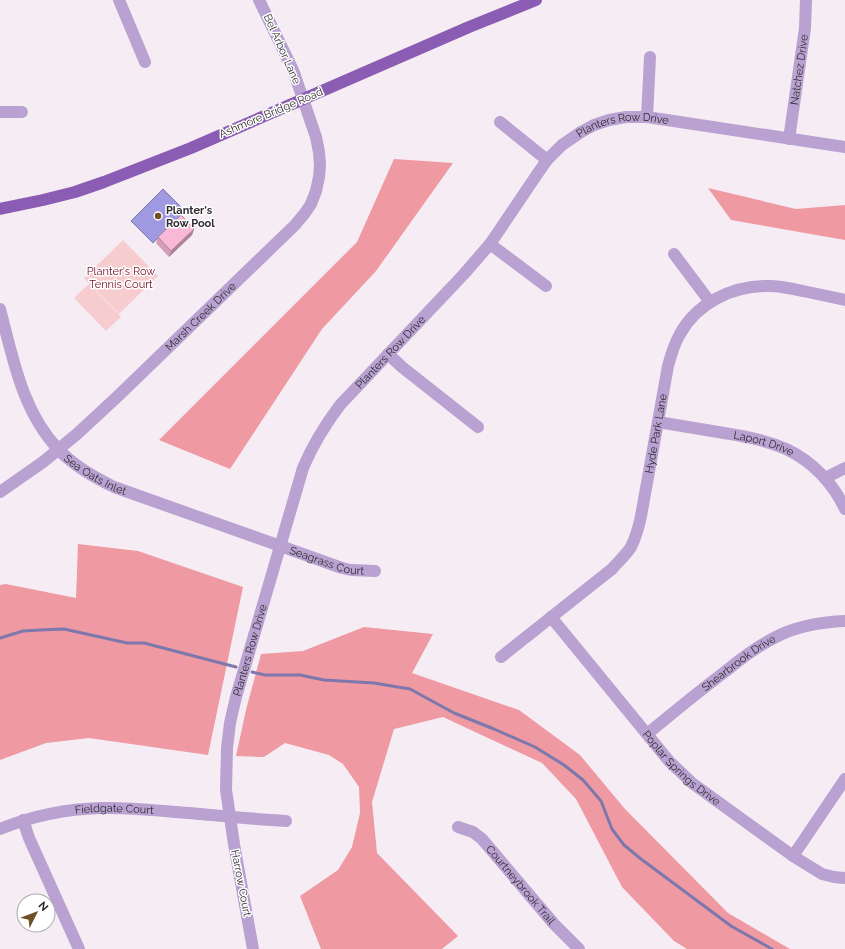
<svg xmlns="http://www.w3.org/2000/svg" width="845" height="949" viewBox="0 0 845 949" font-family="Raleway,sans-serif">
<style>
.green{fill:#f7cccf}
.forest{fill:#ef99a3}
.water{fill:#9e99e0;stroke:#7d78ab}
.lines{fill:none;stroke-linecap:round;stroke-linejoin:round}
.stream{stroke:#7d78ab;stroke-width:3}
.minor{stroke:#b9a1d1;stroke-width:12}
.major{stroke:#8b5cb3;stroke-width:12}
.wall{fill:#d69fb8}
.shaded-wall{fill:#ae8296}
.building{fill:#f9b9d6;stroke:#ae8296}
.poi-dot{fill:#6e5124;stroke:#fff;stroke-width:1.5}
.labels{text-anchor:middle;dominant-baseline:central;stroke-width:3;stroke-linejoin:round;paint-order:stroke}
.street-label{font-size:11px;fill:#2f2c2f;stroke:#fff}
.poi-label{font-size:11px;font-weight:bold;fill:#2f2c2f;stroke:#fff;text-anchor:start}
.park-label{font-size:11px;fill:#710b29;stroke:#fff}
</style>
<rect width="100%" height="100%" fill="#f6ecf4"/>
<!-- green -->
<g class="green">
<polygon points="123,240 158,276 119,314 84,278"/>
<polygon points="89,284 121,317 106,331 74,298"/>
</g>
<!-- forest -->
<g class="forest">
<polygon points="394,159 453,163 376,271 322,329 230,469 159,440 357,242"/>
<polygon points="708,188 796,209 845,205 845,240 731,220"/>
<polygon points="78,544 138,551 243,587 208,755 89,738 46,743 0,760 0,585 6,584 76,598"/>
<polygon points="364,627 433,634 412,673 519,710 580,755 625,809 728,913 790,949 687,949 674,941 622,887 576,799 542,763 443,717 394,729 372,802 377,853 458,936 442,949 321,949 300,896 338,870 352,847 360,813 359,787 343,764 329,755 285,743 264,757 236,756 246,710 261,654 303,651"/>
</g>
<!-- water -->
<polygon class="water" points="163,189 185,211 153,243 131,221"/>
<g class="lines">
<!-- stream -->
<g class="stream">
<polyline points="0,638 23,631 40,630 64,629 127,643 144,643 236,667"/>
<polyline points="252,672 265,675 300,675 324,680 374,683 410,689 454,713 494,729 535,747 564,765 583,780 601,801 612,829 624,845 641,859 731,926 772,949"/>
</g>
<!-- minor -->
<g class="minor">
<polyline points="119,0 145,62"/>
<polyline points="0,112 22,112"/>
<polyline points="647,117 650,57"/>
<polyline points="500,122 547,160"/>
<path id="s1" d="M789 139 805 28 806 0"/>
<polyline points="490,244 546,286"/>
<polyline points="674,254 710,302"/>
<path id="s2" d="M0 309C13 358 22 411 58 449 74 466 94 477 114 487L342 568 351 570 375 571"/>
<polyline points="388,354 402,367 478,427"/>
<path id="s3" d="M658 422C676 425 694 428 712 431 737 435 763 439 786 449 812 461 833 483 845 509"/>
<polyline points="825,478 845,468"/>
<path id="s4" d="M0 492 43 462 77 434 118 396 295 225 305 213 311 204 316 191 319 177 320 165 319 152 316 137 293 70 259 0"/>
<path id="s5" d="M551 617 669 761 692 783 793 856 822 874 834 877 845 878"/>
<path id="s6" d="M501 657 612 569C618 562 626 555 631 547 636 537 639 526 641 516L668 366C671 355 674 344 680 334 697 303 732 286 767 286 779 285 791 289 803 291 817 294 831 297 845 300"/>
<path id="s7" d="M647 734C673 713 699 691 726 671 743 657 762 643 782 634 802 625 824 622 845 621"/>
<polyline points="23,820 29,838 79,949"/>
<path id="s8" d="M458 827 473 832 482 839 554 924 579 949"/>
<path id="s9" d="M0 829C32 816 66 809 101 808 130 807 160 811 189 813 221 816 253 819 286 821"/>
<polyline points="793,856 845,779"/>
<path id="s10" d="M253 949 234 844 226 790 227 748 230 723 236 697 303 468C313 444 325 425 340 405L464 274 490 244 538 173 547 160 562 145 581 132 594 125 609 120 626 117H647L845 147"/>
</g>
<!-- major -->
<polyline class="major" points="0,209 43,200 75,192 104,182 191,148 469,27 536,0"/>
</g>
<!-- wall -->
<polygon class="wall" points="194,229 192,235 169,257 156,243 158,237"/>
<!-- shaded-wall -->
<polygon class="shaded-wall" points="194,229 192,235 169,257 171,251"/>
<!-- building -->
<polygon class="building" points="181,215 194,229 171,251 158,237"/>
<!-- markers -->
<circle class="poi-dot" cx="158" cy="216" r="4"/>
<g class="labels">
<!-- street labels -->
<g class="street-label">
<text transform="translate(282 49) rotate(66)">Bel Arbor Lane</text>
<text stroke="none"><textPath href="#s1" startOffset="70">Natchez Drive</textPath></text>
<text transform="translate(271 113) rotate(-23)">Ashmore Bridge Road</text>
<text stroke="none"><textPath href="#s10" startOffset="976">Planters Row Drive</textPath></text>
<text stroke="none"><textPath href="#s4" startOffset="267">Marsh Creek Drive</textPath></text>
<text stroke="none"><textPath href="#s10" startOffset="640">Planters Row Drive</textPath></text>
<text stroke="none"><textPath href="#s6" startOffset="287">Hyde Park Lane</textPath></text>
<text stroke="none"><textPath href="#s3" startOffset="108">Laport Drive</textPath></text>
<text stroke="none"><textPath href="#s2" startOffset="199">Sea Oats Inlet</textPath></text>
<text stroke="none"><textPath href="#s2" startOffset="447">Seagrass Court</textPath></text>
<text stroke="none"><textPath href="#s10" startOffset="304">Planters Row Drive</textPath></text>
<text stroke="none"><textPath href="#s7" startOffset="116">Shearbrook Drive</textPath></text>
<text stroke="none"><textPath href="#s5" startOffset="200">Poplar Springs Drive</textPath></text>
<text stroke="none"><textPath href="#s9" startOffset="117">Fieldgate Court</textPath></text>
<text transform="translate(241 883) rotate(79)">Harrow Court</text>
<text stroke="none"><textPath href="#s8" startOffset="87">Courtneybrook Trail</textPath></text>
</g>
<!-- poi labels -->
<g class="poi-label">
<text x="166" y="210">Planter's<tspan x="166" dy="13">Row Pool</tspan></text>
</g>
<!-- park labels -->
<g class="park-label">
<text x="121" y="271">Planter's Row<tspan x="121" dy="13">Tennis Court</tspan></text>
</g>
</g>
<!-- north arrow -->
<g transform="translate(36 913) rotate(48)"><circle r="19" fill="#ffffff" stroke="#acabac"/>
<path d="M0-3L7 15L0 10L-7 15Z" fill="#6e5124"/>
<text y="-6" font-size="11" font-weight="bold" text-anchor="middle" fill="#2f2c2f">N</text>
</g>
</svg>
